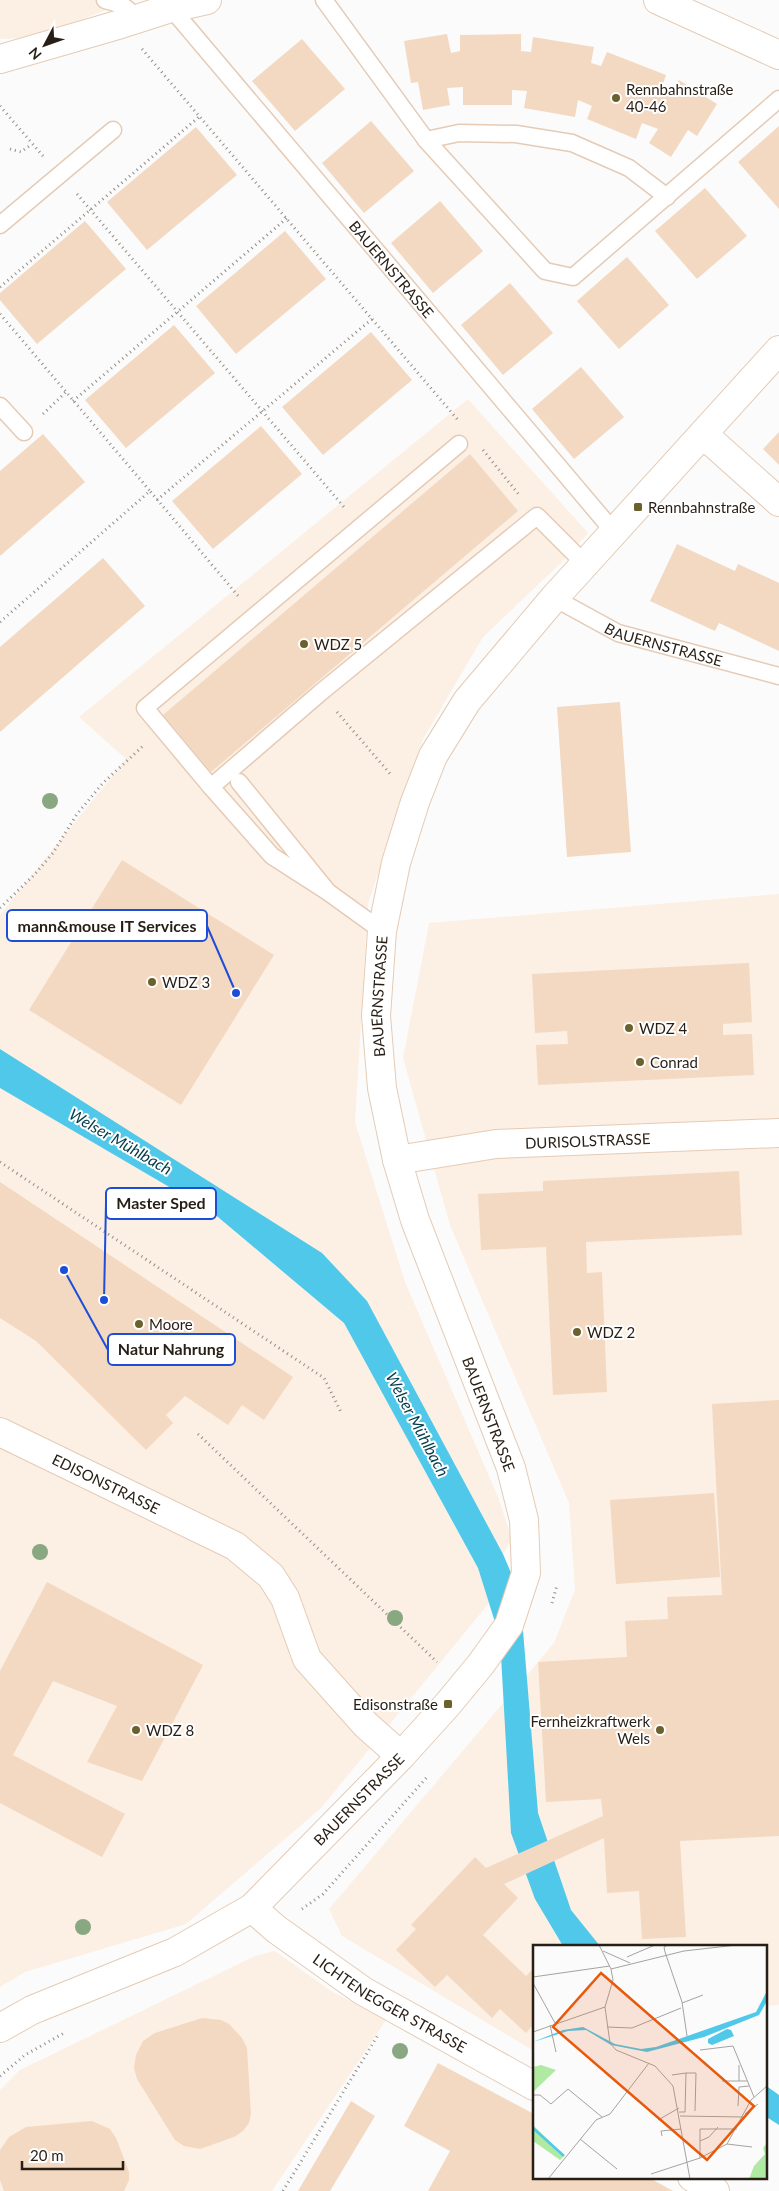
<svg xmlns="http://www.w3.org/2000/svg" width="779" height="2191" viewBox="0 0 779 2191" font-family="Lato,sans-serif">
<style>
.built{fill:#fcefe3}
.water{fill:#50c8e9}
.building{fill:#f3d9c2}
.lines{fill:none;stroke-linecap:round;stroke-linejoin:round}
.service-casing{stroke:#e5cbb5;stroke-width:19}
.minor-casing{stroke:#e5cbb5;stroke-width:30}
.path{stroke:#928e89;stroke-width:3;stroke-dasharray:1 4;stroke-linecap:butt}
.service{stroke:#fff;stroke-width:16}
.minor{stroke:#fff;stroke-width:28}
.tree{fill:#89a781}
.poi-dot{fill:#6a612d;stroke:#fff;stroke-width:2}
.labels{text-anchor:middle;dominant-baseline:central;stroke-width:4;stroke-linejoin:round;paint-order:stroke}
.poi-label{font-size:15px;fill:#271e15;stroke:#fff;text-anchor:start}
.street-label{font-size:15px;fill:#271e15;stroke:#fff}
.water-label{font-size:16px;font-style:italic;fill:#023b49;stroke:#fff}
.inset-river{fill:none;stroke:#50c8e9;stroke-width:2.5}
.inset-road{fill:none;stroke:#a6a39f;stroke-width:1}
.view{fill:#e8590c;fill-opacity:0.15;stroke:#e8590c;stroke-width:2.5}
.inset-edge{fill:none;stroke:#271e15;stroke-width:2.5}
.leader{fill:none;stroke:#1d4ed8;stroke-width:2}
.callout-dot{fill:#1d4ed8;stroke:#fff;stroke-width:2}
.callout{fill:#fff;stroke:#1d4ed8;stroke-width:2}
.callout-label{font-size:16px;text-anchor:middle;font-weight:bold;fill:#271e15}
</style>
<rect width="100%" height="100%" fill="#fbfbfb"/>
<!-- built -->
<g class="built">
<polygon points="0,0 130,0 38,37 0,39"/>
<polygon points="468,399 588,533 565,559 483,637 423,739 368,904 355,1122 405,1282 498,1497 512,1539 503,1554 367,1301 0,1049 0,915 126,759 79,717"/>
<polygon points="779,894 779,2005 765,2006 765,1946 534,1946 534,2051 342,1936 329,1909 554,1643 575,1590 569,1503 450,1225 403,1058 429,923"/>
<polygon points="0,1088 212,1212 344,1323 478,1568 489,1603 321,1808 186,1924 25,1972 0,1987"/>
<polygon points="275,1951 331,1991 386,2020 272,2191 0,2191 0,2090 20,2070 255,1956"/>
</g>
<!-- water -->
<g class="water">
<polygon points="0,1049 322,1253 367,1301 503,1554 520,1594 538,1813 571,1910 600,1946 563,1946 535,1899 511,1833 500,1638 478,1568 344,1323 212,1212 0,1088"/>
<polygon points="765,2085 779,2095 779,2125 765,2116"/>
</g>
<!-- building -->
<g class="building">
<polygon points="447,34 451,53 460,51 460,35 521,34 521,51 531,52 533,37 594,47 591,63 601,66 607,52 666,75 661,90 669,95 679,80 717,104 697,136 688,130 671,157 649,143 658,129 642,123 636,139 587,119 592,106 578,100 575,117 524,108 527,91 512,90 512,105 463,105 463,87 447,88 450,105 423,110 418,82 411,83 404,41"/>
<polygon points="302,39 345,89 295,131 252,81"/>
<polygon points="371,121 414,171 364,213 322,163"/>
<polygon points="779,126 779,209 738,162"/>
<polygon points="196,127 237,175 147,250 107,202"/>
<polygon points="705,188 747,236 697,279 655,231"/>
<polygon points="440,201 483,251 433,293 391,243"/>
<polygon points="85,221 126,269 37,344 0,300 0,293"/>
<polygon points="285,231 326,279 236,354 196,306"/>
<polygon points="627,257 669,305 619,349 577,301"/>
<polygon points="510,283 553,333 503,375 461,325"/>
<polygon points="174,325 215,373 126,448 85,400"/>
<polygon points="371,332 412,380 323,455 282,407"/>
<polygon points="581,367 624,417 574,459 532,409"/>
<polygon points="261,426 302,474 213,549 172,501"/>
<polygon points="779,432 779,465 763,449"/>
<polygon points="43,434 85,482 0,556 0,471"/>
<polygon points="470,454 518,511 211,772 163,715"/>
<polygon points="677,544 735,571 738,564 779,583 779,651 719,623 715,631 650,601"/>
<polygon points="103,558 145,606 0,732 0,647"/>
<polygon points="620,702 631,852 567,857 557,707"/>
<polygon points="122,860 274,955 181,1105 29,1010"/>
<polygon points="749,963 752,1022 723,1024 723,1035 752,1034 754,1075 538,1085 536,1045 568,1044 567,1031 535,1033 532,974"/>
<polygon points="739,1171 742,1235 586,1242 587,1273 602,1272 607,1392 553,1395 546,1247 481,1250 478,1194 543,1191 543,1181"/>
<polygon points="0,1182 293,1377 264,1420 242,1405 228,1425 185,1396 166,1415 173,1423 146,1450 36,1341 0,1318"/>
<polygon points="779,1400 779,1836 680,1841 686,1937 642,1939 639,1891 607,1893 604,1838 504,1884 518,1898 483,1935 526,1976 534,1968 534,2024 526,2033 500,2009 492,2018 447,1975 435,1987 396,1950 416,1929 411,1925 475,1857 486,1868 603,1816 601,1799 546,1802 538,1662 627,1657 625,1621 668,1619 667,1597 722,1595 712,1404"/>
<polygon points="714,1493 720,1577 616,1584 610,1500"/>
<polygon points="47,1582 203,1665 142,1781 87,1762 117,1706 53,1681 13,1755 125,1814 102,1857 0,1803 0,1671"/>
<polygon points="202,2018 221,2020 229,2024 242,2038 247,2048 251,2114 249,2123 243,2131 234,2137 200,2149 184,2146 175,2140 137,2079 134,2068 136,2055 143,2041 155,2033"/>
<polygon points="438,2063 534,2114 534,2177 648,2177 673,2191 428,2191 450,2151 404,2126"/>
<polygon points="351,2101 375,2116 330,2191 298,2191"/>
<polygon points="92,2121 110,2129 116,2138 129,2172 129,2180 124,2191 4,2191 0,2180 0,2150 9,2137 26,2127"/>
</g>
<g class="lines">
<defs>
<g id="service">
<polyline points="105,0 122,5 137,17"/>
<polyline points="324,0 426,140 545,271 573,277 779,99"/>
<path id="s1" d="M171 8 614 532"/>
<polyline points="426,140 459,133 516,134 572,143 629,168 667,197"/>
<polyline points="0,225 113,130"/>
<polyline points="0,406 24,432"/>
<path id="s2" d="M554 598 618 633 779 676"/>
<polyline points="239,782 328,892 382,931"/>
<polyline points="211,787 145,708 459,444"/>
<polyline points="328,892 272,856 211,787 320,693 537,516 585,564"/>
</g>
<g id="minor">
<polyline points="658,0 779,55"/>
<polyline points="0,59 121,24 171,8 207,0"/>
<polyline points="703,434 779,502"/>
<path id="s3" d="M397 1160 496 1144 779 1133"/>
<path id="s4" d="M0 1432 235 1546 271 1576 285 1598 307 1659 366 1725 401 1756"/>
<path id="s5" d="M252 1908 276 1929 363 1991 534 2086"/>
<path id="s6" d="M0 2028 32 2010 175 1952 252 1908 401 1756 448 1704 481 1664 509 1625 526 1573 524 1520 511 1468 415 1220 397 1160 382 1088 376 1016 382 931 396 863 415 802 433 756 467 701 554 598 779 350"/>
<polyline points="692,2177 715,2191"/>
</g>
</defs>
<!-- service casing -->
<use href="#service" class="service-casing"/>
<!-- minor casing -->
<use href="#minor" class="minor-casing"/>
<!-- path -->
<g class="path">
<polyline points="142,49 458,420"/>
<polyline points="0,106 43,156"/>
<polyline points="10,149 21,152 32,144"/>
<polyline points="77,194 344,507"/>
<polyline points="0,287 200,116"/>
<polyline points="0,314 150,491"/>
<polyline points="73,401 287,218"/>
<polyline points="43,414 66,392"/>
<polyline points="483,450 520,496"/>
<polyline points="157,500 372,319"/>
<polyline points="0,622 150,491 239,597"/>
<polyline points="337,712 392,776"/>
<polyline points="0,908 34,875 53,853 77,814 103,783 143,746"/>
<polyline points="0,1162 324,1378 342,1414"/>
<polyline points="198,1434 437,1662"/>
<polyline points="552,1603 557,1585"/>
<polyline points="302,1909 323,1894 428,1776"/>
<polyline points="0,2076 25,2055 64,2033"/>
<polyline points="283,2191 378,2035"/>
</g>
<!-- service -->
<use href="#service" class="service"/>
<!-- minor -->
<use href="#minor" class="minor"/>
</g>
<!-- trees -->
<g class="tree">
<circle cx="50" cy="801" r="8"/>
<circle cx="40" cy="1552" r="8"/>
<circle cx="395" cy="1618" r="8"/>
<circle cx="83" cy="1927" r="8"/>
<circle cx="400" cy="2051" r="8"/>
</g>
<!-- markers -->
<g class="poi-dot">
<circle cx="616" cy="98" r="5"/>
<rect x="633" y="502" width="10" height="10" rx="2.5"/>
<circle cx="304" cy="644" r="5"/>
<circle cx="152" cy="982" r="5"/>
<circle cx="629" cy="1028" r="5"/>
<circle cx="640" cy="1062" r="5"/>
<circle cx="139" cy="1324" r="5"/>
<circle cx="577" cy="1332" r="5"/>
<rect x="443" y="1699" width="10" height="10" rx="2.5"/>
<circle cx="136" cy="1730" r="5"/>
<circle cx="660" cy="1730" r="5"/>
</g>
<g class="labels">
<!-- poi labels -->
<g class="poi-label">
<text x="626" y="89">Rennbahnstraße<tspan x="626" dy="17">40-46</tspan></text>
<text x="648" y="507">Rennbahnstraße</text>
<text x="314" y="644">WDZ 5</text>
<text x="162" y="982">WDZ 3</text>
<text x="639" y="1028">WDZ 4</text>
<text x="650" y="1062">Conrad</text>
<text x="149" y="1324">Moore</text>
<text x="587" y="1332">WDZ 2</text>
<text x="438" y="1704" text-anchor="end">Edisonstraße</text>
<text x="650" y="1721" text-anchor="end">Fernheizkraftwerk<tspan x="650" dy="17">Wels</tspan></text>
<text x="146" y="1730">WDZ 8</text>
</g>
<!-- street labels -->
<g class="street-label">
<text stroke="none"><textPath href="#s1" startOffset="342">BAUERNSTRASSE</textPath></text>
<text stroke="none"><textPath href="#s2" startOffset="120">BAUERNSTRASSE</textPath></text>
<text stroke="none"><textPath href="#s6" startOffset="1318">BAUERNSTRASSE</textPath></text>
<text stroke="none"><textPath href="#s3" startOffset="192">DURISOLSTRASSE</textPath></text>
<text transform="translate(489 1414) rotate(69)">BAUERNSTRASSE</text>
<text stroke="none"><textPath href="#s4" startOffset="118">EDISONSTRASSE</textPath></text>
<text stroke="none"><textPath href="#s6" startOffset="432">BAUERNSTRASSE</textPath></text>
<text stroke="none"><textPath href="#s5" startOffset="168">LICHTENEGGER STRASSE</textPath></text>
</g>
<!-- water labels -->
<g class="water-label">
<text transform="translate(121 1141) rotate(30)">Welser Mühlbach</text>
<text transform="translate(418 1424) rotate(62)">Welser Mühlbach</text>
</g>
</g>
<!-- overview -->
<g transform="translate(533 1945)">
<rect width="234" height="234" fill="#fbfbfb"/>
<path d="M8 120 23 125 0 147V122ZM0 180 31 211 27 215 0 196ZM234 198V234H216L221 221 232 209 230 203Z" fill="#b0eaa2"/>
<path d="M234 46V56L226 70 171 92 114 107 78 100 53 85 35 86 0 97 30 85 50 82 82 99 108 104 123 102 223 67ZM194 84 198 85 201 91 179 100 175 98V94Z" fill="#50c8e9"/>
<path class="inset-river" d="M0 183 31 211"/>
<path class="inset-road" d="M66 0 78 24 151 6 204 0M135 0 131 2 132 7 149 57 154 91M70 6 97 18M94 12 122 0M78 24 80 35 72 62 77 98 83 105 122 121 140 141 157 234M0 32 77 21M0 38 22 78M149 58 170 50M17 80 23 107M74 82 99 83 148 63M0 87 72 62M167 105 200 101 221 152M153 128H163L162 166M139 130 153 128 152 167H146M189 136H214M206 136V120M0 150H7L18 159 35 144 69 172M205 161 206 142 216 141M212 169 225 159M147 171 210 172M125 175 146 163M129 191 128 186 148 184M47 194 84 224M167 196 176 192 185 182M194 199 219 202M167 213V184H204M118 229 167 213 194 199 218 155 234 141M15 234 63 175 77 169 116 118"/>
<path class="view" d="M68 28 221 161 174 215 20 82Z"/>
<rect width="234" height="234" class="inset-edge"/>
</g>
<!-- callouts -->
<path class="leader" d="M236 993L207 926M104 1300L106 1203M64 1270L108 1350"/>
<g class="callout-dot">
<circle cx="236" cy="993" r="5"/>
<circle cx="104" cy="1300" r="5"/>
<circle cx="64" cy="1270" r="5"/>
</g>
<g class="callout">
<rect x="7" y="910" width="200" height="31" rx="5"/>
<rect x="106" y="1188" width="110" height="31" rx="5"/>
<rect x="108" y="1334" width="127" height="31" rx="5"/>
</g>
<g class="callout-label">
<text x="107" y="932">mann&amp;mouse IT Services</text>
<text x="161" y="1209">Master Sped</text>
<text x="171" y="1355">Natur Nahrung</text>
</g>
<!-- north arrow -->
<g transform="translate(45 45) rotate(229)" stroke="#ffffff" stroke-width="4" paint-order="stroke">
<path d="M0-4L9 19L0 12L-9 19Z" fill="#271e15"/>
<text y="-8" font-size="14" font-weight="bold" text-anchor="middle" fill="#271e15">N</text>
</g>
<!-- scale -->
<path d="M22 2161v8h101v-8" fill="none" stroke="#271e15" stroke-width="2.5"/>
<text x="30" y="2161" font-size="15" fill="#271e15" stroke="#ffffff" stroke-width="4" paint-order="stroke">20 m</text>
</svg>
